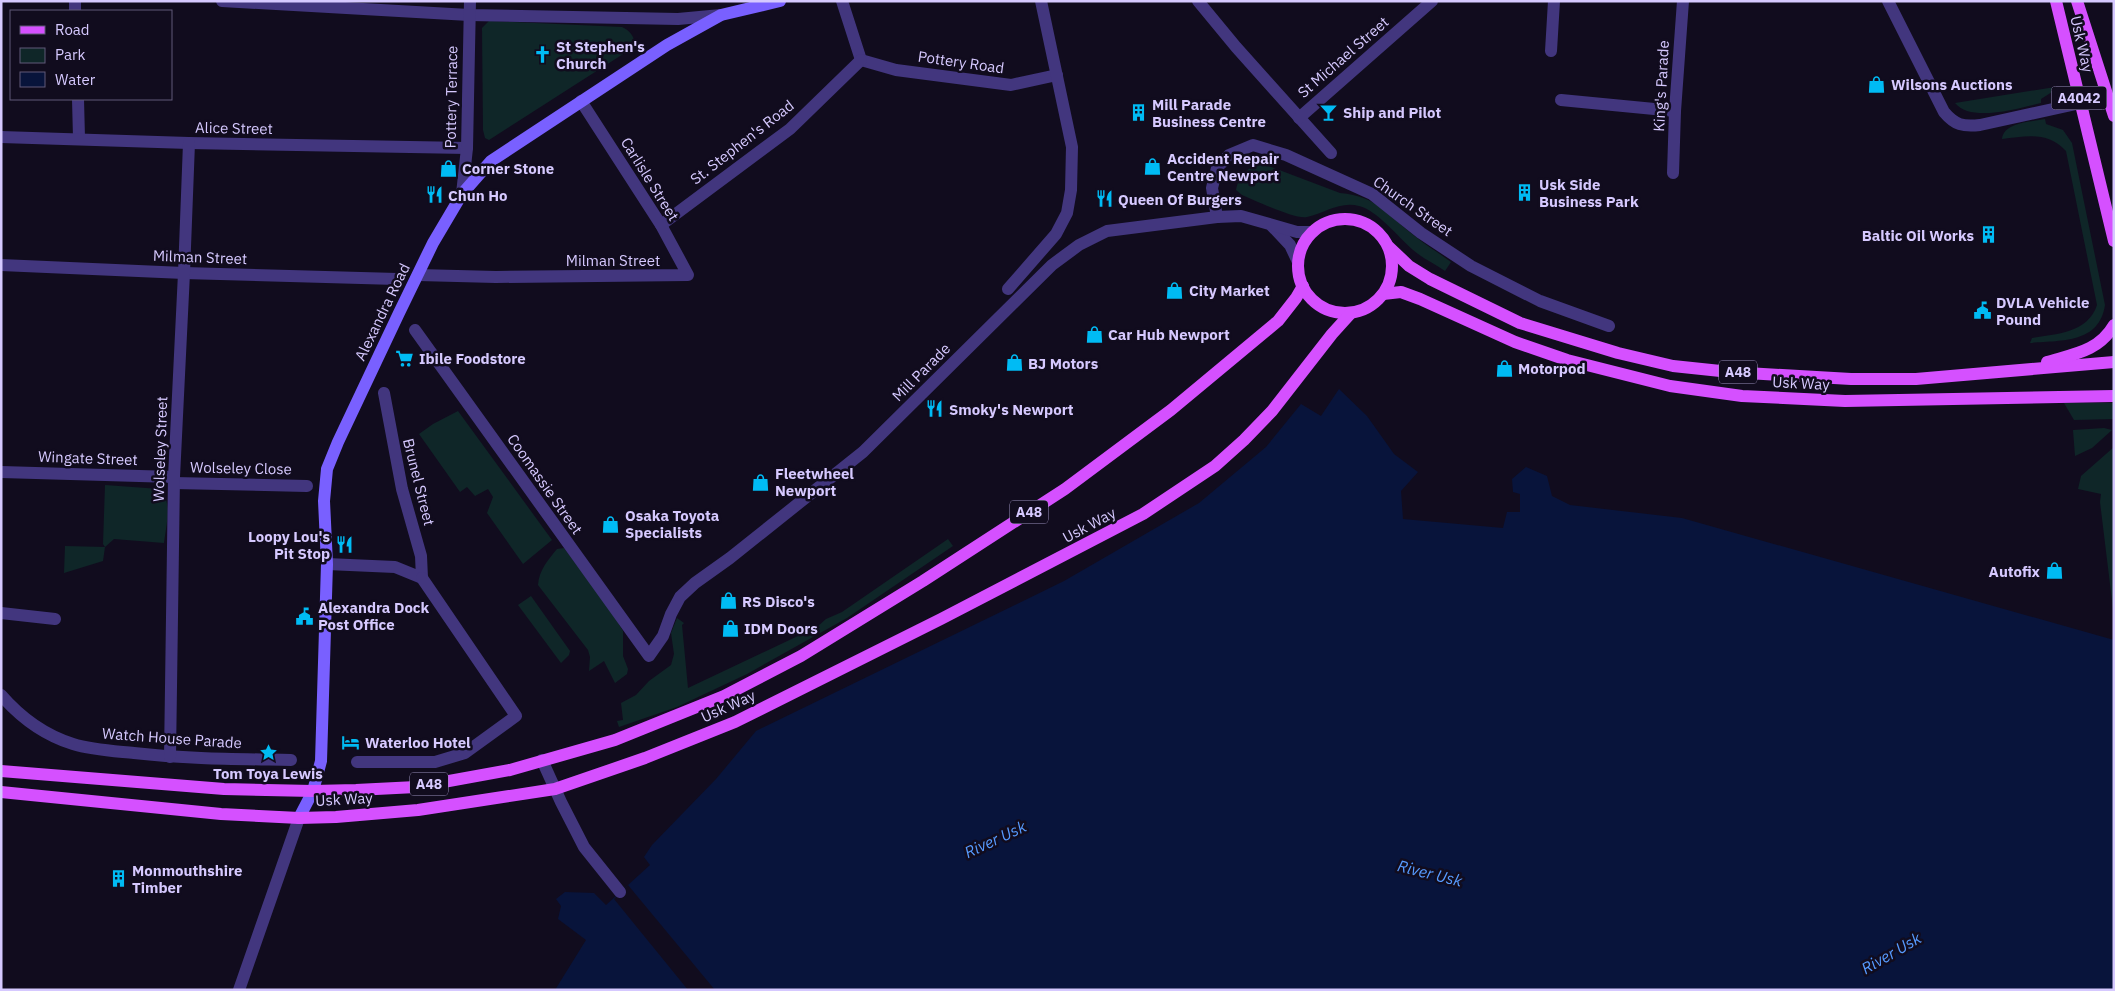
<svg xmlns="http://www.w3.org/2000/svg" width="2115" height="991" viewBox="0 0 2115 991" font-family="'IBM Plex Sans',sans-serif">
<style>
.green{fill:#0f2628}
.water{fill:#08143b}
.pier{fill:#110c1e}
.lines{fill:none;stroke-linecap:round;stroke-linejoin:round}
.street{stroke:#42367e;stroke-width:12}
.secondary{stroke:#7960ff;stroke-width:12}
.primary{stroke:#d550ff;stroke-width:12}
.labels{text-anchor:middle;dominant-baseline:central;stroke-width:5;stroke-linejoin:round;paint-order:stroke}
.shield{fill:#110c1e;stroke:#9b90bc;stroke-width:1}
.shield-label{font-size:14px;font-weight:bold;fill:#d6c9ff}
.street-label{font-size:15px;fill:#d6c9ff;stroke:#110c1e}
.poi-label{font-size:15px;font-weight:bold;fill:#d6c9ff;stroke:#110c1e;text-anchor:start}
.water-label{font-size:16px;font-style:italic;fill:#579bff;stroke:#110c1e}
</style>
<rect width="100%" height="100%" fill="#110c1e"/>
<!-- green -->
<g class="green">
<path d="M489 21 622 27C630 31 633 35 635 43L631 49 489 140 485 138 483 130 482 28Z"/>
<path d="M2055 87 2052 92 2041 99V103C2019 108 1971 123 1955 103Z"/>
<path d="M2045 119 2046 124 2063 130 2072 143 2105 305C2099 344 2061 340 2030 343L2032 338C2056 334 2088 333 2097 305L2066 151C2048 131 2026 136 2002 139 2004 122 2032 122 2045 119Z"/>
<path d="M1261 163 1340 193C1378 196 1388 216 1416 237 1427 246 1439 253 1451 262L1445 271C1435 264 1422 258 1413 250 1399 238 1377 210 1359 206 1340 201 1325 213 1307 217 1296 220 1254 200 1242 195L1236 190C1240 173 1245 170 1261 163Z"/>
<polygon points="2064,403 2114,403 2114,419 2074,420"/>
<polygon points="458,411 552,540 523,564 487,513 493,497 488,489 475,496 467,487 460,492 419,434 433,424"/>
<polygon points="2104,428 2112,430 2092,448 2075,456 2073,430"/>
<polygon points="2114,447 2114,617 2100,502 2101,494 2078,489 2081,476"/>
<path d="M105 485 160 489C173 502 166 526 164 543L114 539 105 547 103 561 64 573 65 546 105 547 103 544Z"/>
<polygon points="948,539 953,546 847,618 747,674 677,707 619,727 617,721 623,720 621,703 636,695 649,681 671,665 674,654 671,633 677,618 684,623 682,625 688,688 817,627 826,619 842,612"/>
<path d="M564 548 610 610 623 631V656L628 669 627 674 615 683 604 661 589 671 590 657 588 650 538 585C539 570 548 560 557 549Z"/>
<polygon points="531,596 570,651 569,655 561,663 518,605"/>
</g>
<!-- water -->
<polygon class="water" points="1339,389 1367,416 1394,454 1418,472 1401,491 1403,519 1503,528 1507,512 1520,512 1520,494 1513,492 1512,479 1526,467 1547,476 1552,496 1570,505 1682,518 2114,640 2114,990 555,990 586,940 558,919 561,906 556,899 565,892 594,893 606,905 650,865 644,857 652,845 716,779 756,731 1064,581 1199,503 1266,447 1301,404 1321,416"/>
<!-- pier -->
<polygon class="pier" points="628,885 715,990 688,990 614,899"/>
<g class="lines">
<!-- street -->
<g class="street">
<polyline points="75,1 75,11"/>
<polyline points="222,1 469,15 678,19 721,15"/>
<polyline points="842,1 861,60"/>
<polyline points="1198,1 1236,47 1331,153"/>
<path d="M1888 1 1944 112C1955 125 1963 127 1980 125L2108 97"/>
<polyline points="1551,51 1554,1"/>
<polyline points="861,60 896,70 1011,85 1057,75"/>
<polyline points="78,99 79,138"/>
<polyline points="1561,100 1675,111"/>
<polyline points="1299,118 1432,1"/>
<polyline points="1,137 189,143 467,148"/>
<polyline points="1673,173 1675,111 1683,1"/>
<polyline points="462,194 467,148 470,1"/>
<polyline points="1217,217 1212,188 1217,168 1229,155 1253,145 1286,155 1372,194 1421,233 1471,266 1540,301 1609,326"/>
<polyline points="661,225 790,129 861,60"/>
<polyline points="1272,226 1290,245 1298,262"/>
<polyline points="1,265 184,273 397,279"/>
<polyline points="418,275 496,277 688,275 661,225 581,101"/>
<polyline points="1008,289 1056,234 1067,213 1071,190 1072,147 1041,1"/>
<polyline points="415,330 649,656 663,636 671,614 680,597 695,583 730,558 863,452 1052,265 1079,245 1107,231 1217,217 1241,216 1297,232 1313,232"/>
<polyline points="1,472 174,477"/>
<polyline points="174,483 307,486"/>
<polyline points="327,564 395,567 422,578 421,556 402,489 384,393"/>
<polyline points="1,613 55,619"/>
<path d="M1 695C21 718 44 735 73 744 92 750 114 751 134 753 186 759 238 759 291 760"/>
<polyline points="170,757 174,477 184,273 189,143"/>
<polyline points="542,760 561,802 584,847 620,892"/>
<polyline points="357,762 435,762 465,753 516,716 422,578"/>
<polyline points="239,990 299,818"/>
</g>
<!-- secondary -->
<polyline class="secondary" points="299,818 313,791 321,761 327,564 324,501 327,469 338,442 399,313 433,243 462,194 491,161 667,45 721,15 780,1"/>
<!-- primary -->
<g class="primary">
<polyline points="2056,1 2114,241"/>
<polyline points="2077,1 2114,116"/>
<circle cx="1345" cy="266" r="47"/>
<polyline points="1389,247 1409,266 1430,279 1520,323 1618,353 1673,366 1730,372 1851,379 1916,379 2114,362"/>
<polyline points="1383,294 1401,292 1420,299 1515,342 1567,360 1670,386 1742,396 1845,401 2114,396"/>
<path d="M2047 362C2074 354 2099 351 2114 325"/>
<polyline points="1,771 224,789 313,791 356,790 416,787 510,770 615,740 724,696 801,656 923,581 1065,489 1171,410 1278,321 1296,298 1303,286"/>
<polyline points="1,792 221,814 299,818 336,817 418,810 555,789 645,758 735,722 941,619 1143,514 1215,466 1244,440 1272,411 1332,334 1351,313"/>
</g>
</g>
<!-- icons -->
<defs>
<symbol id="church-bare" viewBox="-9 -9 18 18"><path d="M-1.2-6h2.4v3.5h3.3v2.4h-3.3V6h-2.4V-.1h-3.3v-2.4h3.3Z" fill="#00bbf4" stroke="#110c1e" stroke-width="2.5" paint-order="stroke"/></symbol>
<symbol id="shop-bare" viewBox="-9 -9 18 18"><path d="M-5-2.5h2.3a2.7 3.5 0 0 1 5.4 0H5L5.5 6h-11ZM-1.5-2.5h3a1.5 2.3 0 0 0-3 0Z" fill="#00bbf4" stroke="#110c1e" stroke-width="2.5" paint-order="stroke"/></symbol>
<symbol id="bar-bare" viewBox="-9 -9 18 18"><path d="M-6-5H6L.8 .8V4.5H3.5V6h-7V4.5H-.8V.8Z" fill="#00bbf4" stroke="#110c1e" stroke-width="2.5" paint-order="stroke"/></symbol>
<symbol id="building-bare" viewBox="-9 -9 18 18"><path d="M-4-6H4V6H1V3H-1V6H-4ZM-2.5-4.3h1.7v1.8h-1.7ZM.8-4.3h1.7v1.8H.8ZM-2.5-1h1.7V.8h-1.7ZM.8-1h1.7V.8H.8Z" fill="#00bbf4" stroke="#110c1e" stroke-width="2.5" paint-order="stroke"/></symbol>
<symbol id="restaurant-bare" viewBox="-9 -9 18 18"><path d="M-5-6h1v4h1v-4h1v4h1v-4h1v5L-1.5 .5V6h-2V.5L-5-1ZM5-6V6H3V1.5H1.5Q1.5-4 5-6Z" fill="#00bbf4" stroke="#110c1e" stroke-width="2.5" paint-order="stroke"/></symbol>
<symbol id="civic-bare" viewBox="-9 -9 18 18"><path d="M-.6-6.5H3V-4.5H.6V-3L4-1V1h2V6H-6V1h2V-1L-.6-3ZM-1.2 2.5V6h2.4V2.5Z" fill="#00bbf4" stroke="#110c1e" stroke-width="2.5" paint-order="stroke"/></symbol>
<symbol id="supermarket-bare" viewBox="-9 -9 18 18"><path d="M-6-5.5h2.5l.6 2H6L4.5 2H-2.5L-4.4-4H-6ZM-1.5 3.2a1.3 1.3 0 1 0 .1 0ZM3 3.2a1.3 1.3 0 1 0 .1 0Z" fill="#00bbf4" stroke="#110c1e" stroke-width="2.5" paint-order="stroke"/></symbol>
<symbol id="hotel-bare" viewBox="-9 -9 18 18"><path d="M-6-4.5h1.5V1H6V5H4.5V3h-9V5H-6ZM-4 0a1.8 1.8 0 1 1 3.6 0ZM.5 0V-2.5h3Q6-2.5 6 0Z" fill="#00bbf4" stroke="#110c1e" stroke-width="2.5" paint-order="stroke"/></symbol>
<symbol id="sight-bare" viewBox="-9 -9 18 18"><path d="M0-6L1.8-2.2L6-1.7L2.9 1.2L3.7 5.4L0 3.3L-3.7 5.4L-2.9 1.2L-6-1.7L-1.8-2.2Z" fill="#00bbf4" stroke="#110c1e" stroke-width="2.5" paint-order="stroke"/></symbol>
</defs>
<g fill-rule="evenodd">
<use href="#church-bare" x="530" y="42" width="25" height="25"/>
<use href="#shop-bare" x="1864" y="72" width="25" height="25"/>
<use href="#bar-bare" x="1316" y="100" width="25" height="25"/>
<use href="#building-bare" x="1126" y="100" width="25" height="25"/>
<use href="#shop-bare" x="1140" y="154" width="25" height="25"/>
<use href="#shop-bare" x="436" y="156" width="25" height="25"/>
<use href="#building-bare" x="1512" y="180" width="25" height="25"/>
<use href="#restaurant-bare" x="422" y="182" width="25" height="25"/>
<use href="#restaurant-bare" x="1092" y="186" width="25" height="25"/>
<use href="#building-bare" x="1976" y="222" width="25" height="25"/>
<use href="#shop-bare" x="1162" y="278" width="25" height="25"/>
<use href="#civic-bare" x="1970" y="298" width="25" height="25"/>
<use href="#shop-bare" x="1082" y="322" width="25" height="25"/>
<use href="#supermarket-bare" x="392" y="346" width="25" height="25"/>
<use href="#shop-bare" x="1002" y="350" width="25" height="25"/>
<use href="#shop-bare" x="1492" y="356" width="25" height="25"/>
<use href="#restaurant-bare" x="922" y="396" width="25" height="25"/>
<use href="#shop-bare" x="748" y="470" width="25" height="25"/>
<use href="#shop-bare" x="598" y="512" width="25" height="25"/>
<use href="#restaurant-bare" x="332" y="532" width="25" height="25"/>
<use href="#shop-bare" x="2042" y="558" width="25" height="25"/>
<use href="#shop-bare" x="716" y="588" width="25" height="25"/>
<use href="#civic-bare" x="292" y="604" width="25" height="25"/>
<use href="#shop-bare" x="718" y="616" width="25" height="25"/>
<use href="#hotel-bare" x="338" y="730" width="25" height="25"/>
<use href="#sight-bare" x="256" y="740" width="25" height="25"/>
<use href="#building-bare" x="106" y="866" width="25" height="25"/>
</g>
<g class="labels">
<!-- shield labels -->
<g class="shield">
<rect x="2051.5" y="86.5" width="55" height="23" rx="4"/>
<rect x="1719" y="360.5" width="38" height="23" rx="4"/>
<rect x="1010" y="500.5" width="38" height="23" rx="4"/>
<rect x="410" y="772.5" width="38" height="23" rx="4"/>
</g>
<g class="shield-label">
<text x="2079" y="98">A4042</text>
<text x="1738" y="372">A48</text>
<text x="1029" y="512">A48</text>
<text x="429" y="784">A48</text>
</g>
<!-- street labels -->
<g class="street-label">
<text transform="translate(2082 44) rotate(77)">Usk Way</text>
<text transform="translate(1343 57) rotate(-41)">St Michael Street</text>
<text transform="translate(961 62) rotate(8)">Pottery Road</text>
<text transform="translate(1661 86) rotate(-87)">King's Parade</text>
<text transform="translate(451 97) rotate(-89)">Pottery Terrace</text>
<text transform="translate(234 128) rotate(1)">Alice Street</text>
<text transform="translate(742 142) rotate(-38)">St. Stephen's Road</text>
<text transform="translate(650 179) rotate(58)">Carlisle Street</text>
<text transform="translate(1413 206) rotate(35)">Church Street</text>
<text transform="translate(200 257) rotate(2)">Milman Street</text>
<text x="613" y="260">Milman Street</text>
<text transform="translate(382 312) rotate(-64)">Alexandra Road</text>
<text transform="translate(921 372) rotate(-45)">Mill Parade</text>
<text transform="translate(1801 383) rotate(3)">Usk Way</text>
<text transform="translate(160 449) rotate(-88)">Wolseley Street</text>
<text transform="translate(88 458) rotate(2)">Wingate Street</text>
<text transform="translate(241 468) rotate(1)">Wolseley Close</text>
<text transform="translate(419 482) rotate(76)">Brunel Street</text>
<text transform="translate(545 484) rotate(55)">Coomassie Street</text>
<text transform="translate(1089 525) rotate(-28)">Usk Way</text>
<text transform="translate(728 706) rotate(-24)">Usk Way</text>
<text transform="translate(172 738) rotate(4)">Watch House Parade</text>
<text transform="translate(344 799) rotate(-3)">Usk Way</text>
</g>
<!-- poi labels -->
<g class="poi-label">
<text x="556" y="46">St Stephen's<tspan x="556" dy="17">Church</tspan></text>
<text x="1891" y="84">Wilsons Auctions</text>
<text x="1152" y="104">Mill Parade<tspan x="1152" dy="17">Business Centre</tspan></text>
<text x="1343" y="112">Ship and Pilot</text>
<text x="1167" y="158">Accident Repair<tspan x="1167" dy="17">Centre Newport</tspan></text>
<text x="462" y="168">Corner Stone</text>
<text x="1539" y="184">Usk Side<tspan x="1539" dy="17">Business Park</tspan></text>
<text x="448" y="195">Chun Ho</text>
<text x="1118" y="199">Queen Of Burgers</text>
<text x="1974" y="235" text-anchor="end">Baltic Oil Works</text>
<text x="1189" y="290">City Market</text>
<text x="1996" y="302">DVLA Vehicle<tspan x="1996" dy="17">Pound</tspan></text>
<text x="1108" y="334">Car Hub Newport</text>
<text x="419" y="358">Ibile Foodstore</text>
<text x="1028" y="363">BJ Motors</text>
<text x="1518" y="368">Motorpod</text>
<text x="949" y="409">Smoky's Newport</text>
<text x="775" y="473">Fleetwheel<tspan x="775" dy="17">Newport</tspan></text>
<text x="625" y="515">Osaka Toyota<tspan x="625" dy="17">Specialists</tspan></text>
<text x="330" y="536" text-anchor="end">Loopy Lou's<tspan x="330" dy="17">Pit Stop</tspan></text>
<text x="2040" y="571" text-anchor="end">Autofix</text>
<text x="742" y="601">RS Disco's</text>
<text x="318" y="607">Alexandra Dock<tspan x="318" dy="17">Post Office</tspan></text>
<text x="744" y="628">IDM Doors</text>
<text x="365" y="742">Waterloo Hotel</text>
<text x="268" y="773" text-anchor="middle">Tom Toya Lewis</text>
<text x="132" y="870">Monmouthshire<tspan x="132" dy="17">Timber</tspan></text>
</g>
<!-- water labels -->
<g class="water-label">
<text transform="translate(995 839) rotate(-25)">River Usk</text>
<text transform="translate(1430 873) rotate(14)">River Usk</text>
<text transform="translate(1891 953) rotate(-30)">River Usk</text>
</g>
</g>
<!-- border -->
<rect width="2115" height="991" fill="none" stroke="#d6c9ff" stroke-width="5"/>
<!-- legend -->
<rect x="10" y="10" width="162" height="90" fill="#110c1e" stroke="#605878"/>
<rect x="20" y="26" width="25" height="8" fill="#d550ff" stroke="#605878"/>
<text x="55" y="35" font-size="15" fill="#d6c9ff">Road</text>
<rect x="20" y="48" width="25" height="15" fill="#0f2628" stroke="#605878"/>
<text x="55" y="60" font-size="15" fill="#d6c9ff">Park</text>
<rect x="20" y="72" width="25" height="15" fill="#08143b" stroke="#605878"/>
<text x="55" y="85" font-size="15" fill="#d6c9ff">Water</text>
</svg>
